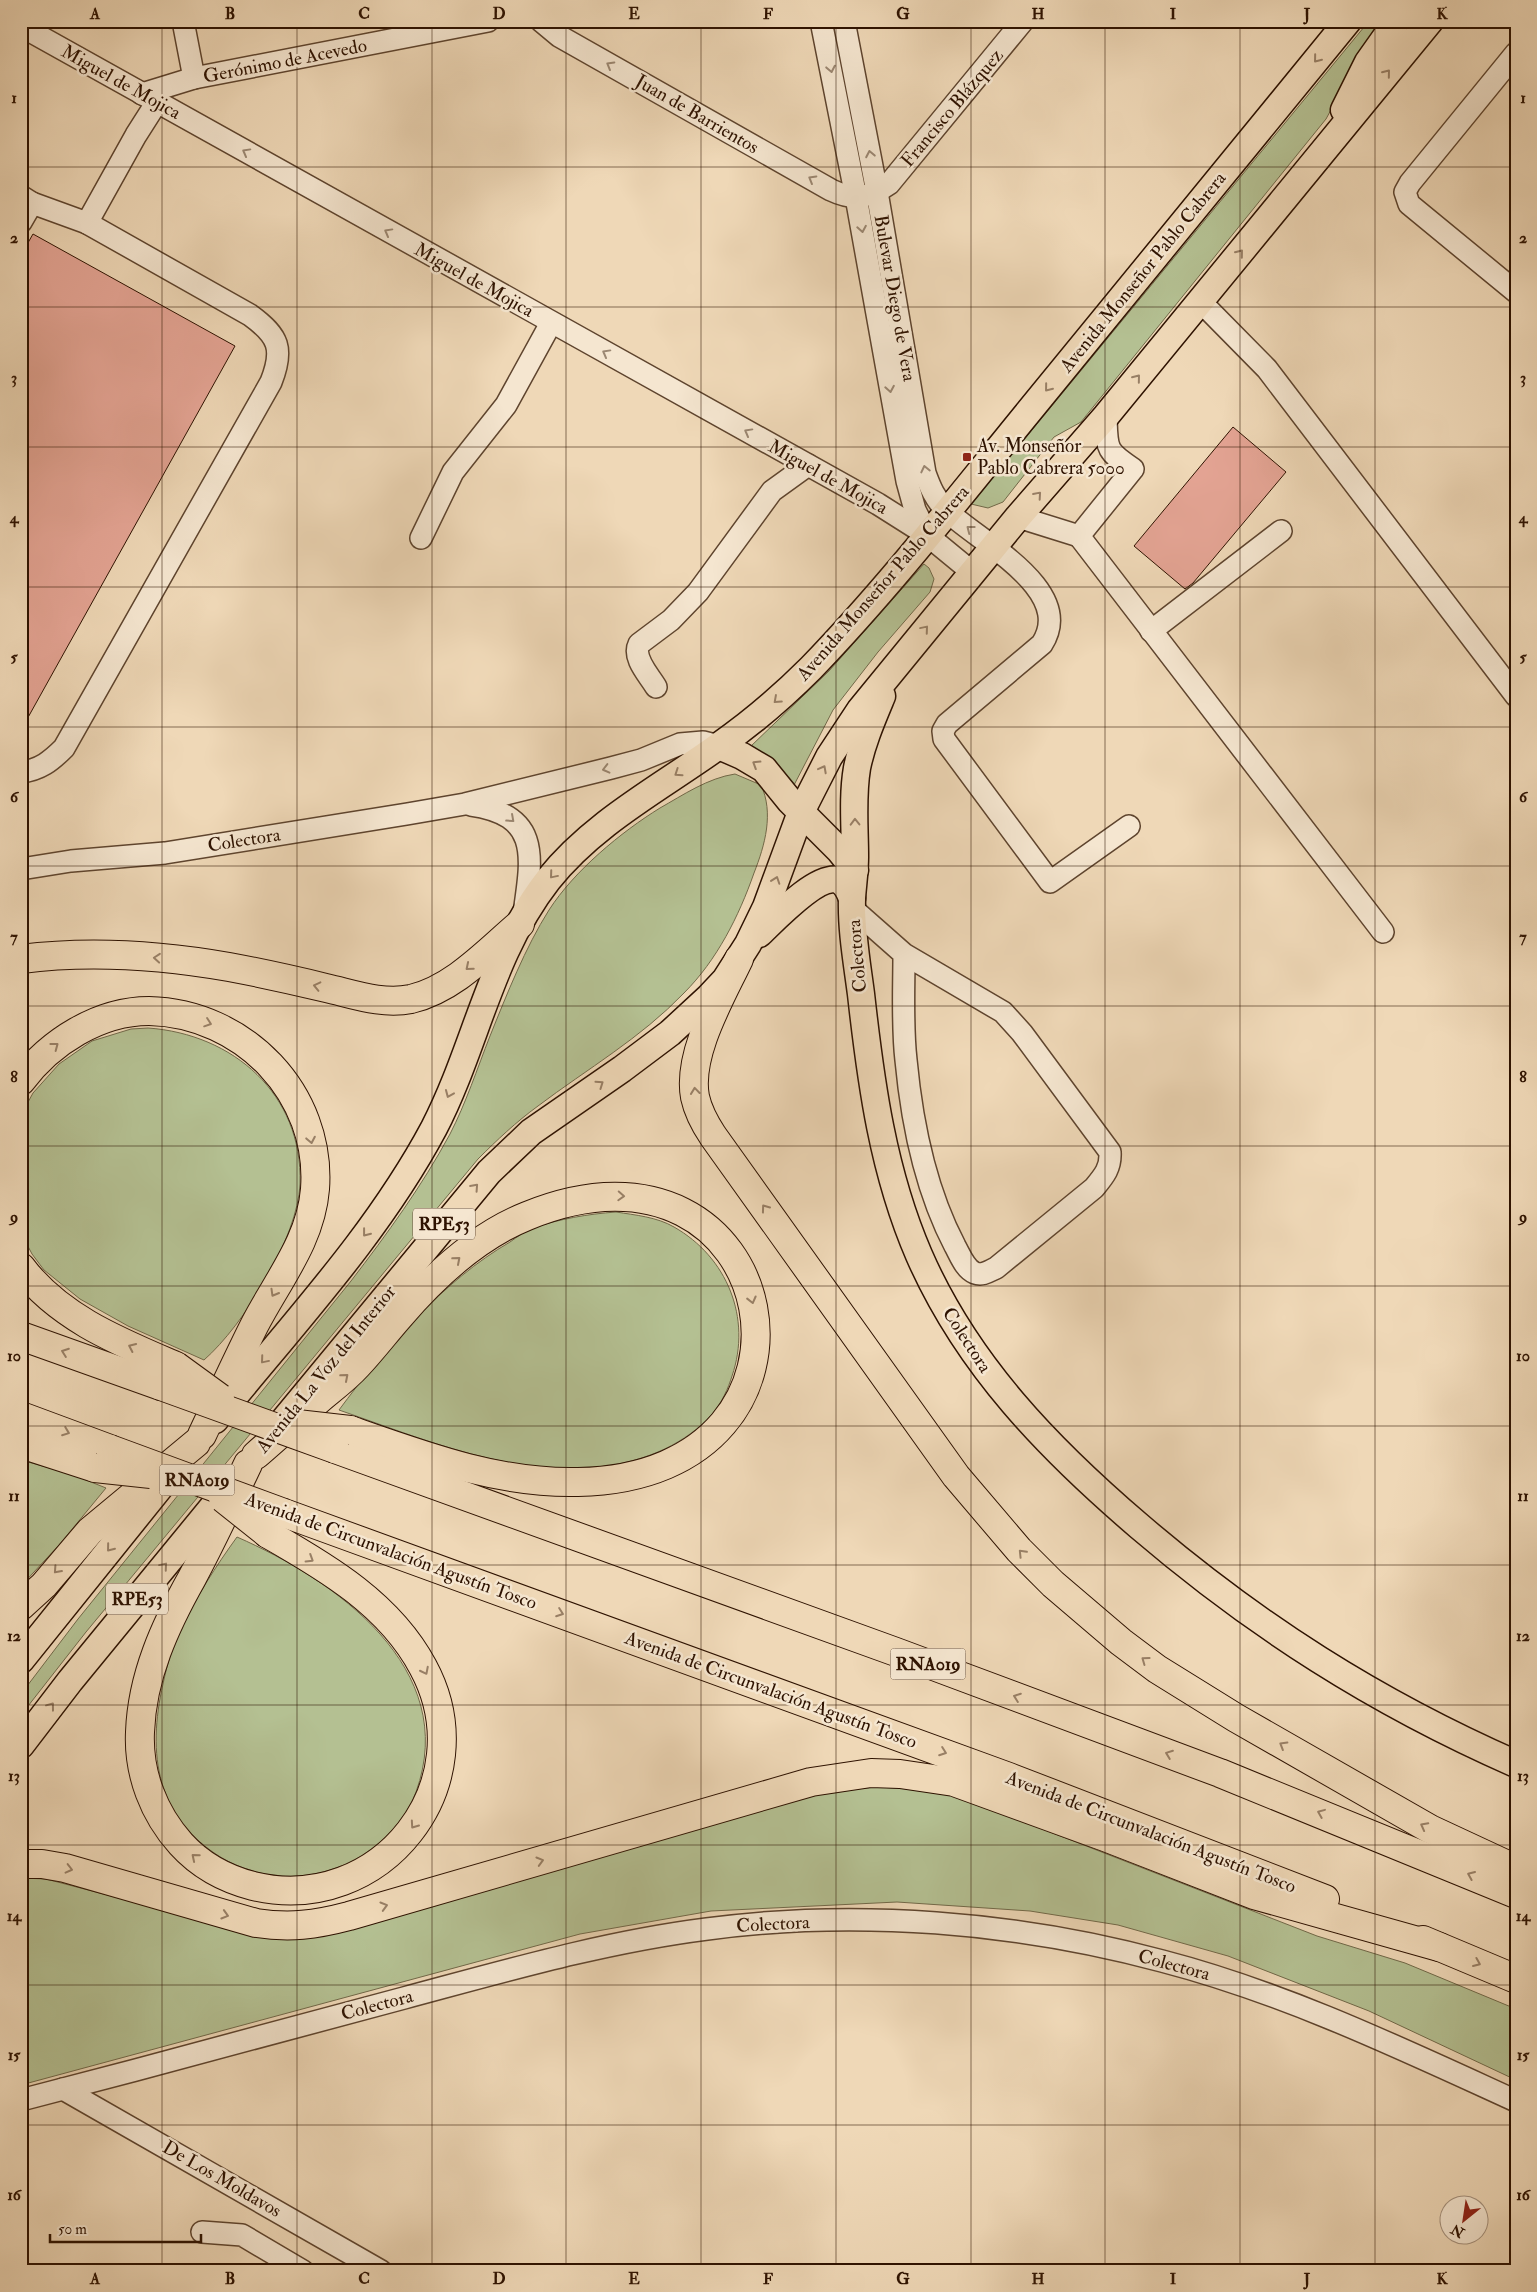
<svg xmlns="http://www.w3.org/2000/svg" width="1537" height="2292" viewBox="0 0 1537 2292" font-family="'IM FELL Double Pica',serif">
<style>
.green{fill:#b4c092;stroke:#716949}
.building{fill:#e4a494;stroke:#2e1200}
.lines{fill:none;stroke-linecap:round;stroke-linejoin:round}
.minor-casing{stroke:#5e442e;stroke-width:24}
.major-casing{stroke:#2e1200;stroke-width:29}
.highway-casing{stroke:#2e1200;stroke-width:30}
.minor{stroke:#f5e6d0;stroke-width:21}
.major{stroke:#efd8b7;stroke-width:26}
.highway{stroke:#efd8b7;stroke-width:28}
.highway-bridge-casing{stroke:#2e1200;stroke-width:30;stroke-linecap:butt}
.highway-bridge{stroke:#efd8b7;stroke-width:28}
.oneway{stroke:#987f65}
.oneway2{stroke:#9b8772}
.grid{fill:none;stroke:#2e1200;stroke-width:1;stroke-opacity:0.55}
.poi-dot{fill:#8f2418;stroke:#f5e6d0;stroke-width:2}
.labels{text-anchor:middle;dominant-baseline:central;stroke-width:5;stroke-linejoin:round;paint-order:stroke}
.shield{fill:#f5e6d0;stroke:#6a523e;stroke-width:1}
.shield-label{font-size:18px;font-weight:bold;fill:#2e1200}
.street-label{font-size:19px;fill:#2e1200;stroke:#f5e6d0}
.poi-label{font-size:19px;fill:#2e1200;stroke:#f5e6d0;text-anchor:start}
.neatline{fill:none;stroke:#2e1200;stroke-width:2}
.grid-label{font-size:16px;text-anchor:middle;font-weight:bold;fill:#2e1200}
</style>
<rect width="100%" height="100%" fill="#efd8b7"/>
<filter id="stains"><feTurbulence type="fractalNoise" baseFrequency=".004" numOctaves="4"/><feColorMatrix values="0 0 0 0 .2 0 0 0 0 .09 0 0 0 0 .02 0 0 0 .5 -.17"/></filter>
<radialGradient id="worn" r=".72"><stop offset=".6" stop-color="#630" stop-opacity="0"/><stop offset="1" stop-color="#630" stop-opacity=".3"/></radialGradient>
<!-- green -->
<g class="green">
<polygon points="1369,21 1387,21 1357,62 1326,119 1081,422 1054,437 1003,502 988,508 971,504"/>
<polygon points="924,564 929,568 934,579 930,592 878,652 833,710 793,787 773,760 750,747 829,671"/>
<path d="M735 774 761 785C774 813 765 845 754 873 739 916 717 960 684 993 641 1038 587 1069 538 1106 516 1122 497 1140 478 1159L86 1632 21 1715V1694L78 1619 351 1281C387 1234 422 1186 450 1134 466 1103 477 1069 490 1036 507 994 525 948 549 910 574 871 621 832 660 808 683 795 708 778 735 774Z"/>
<path d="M148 1028C233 1034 303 1094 300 1184 298 1237 244 1325 204 1360L128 1326 80 1299 44 1270 32 1254 21 1233V1115L33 1093 59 1064 92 1041 131 1029Z"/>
<path d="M616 1212C635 1215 657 1217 674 1227 727 1257 752 1318 732 1376 728 1389 722 1402 713 1413 686 1444 647 1460 607 1466 516 1479 423 1439 339 1410 384 1349 444 1280 510 1242 517 1237 525 1231 533 1228 559 1219 588 1214 616 1212Z"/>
<polygon points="21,1460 71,1474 106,1488 59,1545 21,1586"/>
<path d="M237 1537C335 1580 461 1668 416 1792 403 1827 370 1856 336 1868 298 1882 257 1878 222 1858 156 1818 147 1754 163 1684 167 1665 172 1647 180 1630 196 1597 216 1566 237 1537Z"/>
<polygon points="877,1787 916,1789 958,1796 1317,1936 1405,1963 1516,2009 1516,2080 1369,2011 1228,1956 1118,1925 1030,1911 897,1902 711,1911 580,1934 21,2085 21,1878 46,1879 257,1934 809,1793"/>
</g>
<!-- building -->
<g class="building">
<polygon points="33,234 235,346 21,730 21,255"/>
<polygon points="1233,427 1286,472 1193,583 1185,589 1134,546"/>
</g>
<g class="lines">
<defs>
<g id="minor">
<polyline points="183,21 194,78"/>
<path d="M541 21 559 36 831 190C854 201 869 198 889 184L1023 21"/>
<polyline points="821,21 856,197 907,481 915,510 927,534"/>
<path d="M844 21 877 192 925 473C930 487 935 499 946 510 977 541 1077 589 1042 644L947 724 943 731 944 739 1050 882 1129 826"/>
<polyline points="21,26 878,504 927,535 972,572"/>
<polyline points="1516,53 1410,183 1405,192 1409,204 1516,292"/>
<polyline points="142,94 194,78 488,21"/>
<polyline points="21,196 32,203 21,222"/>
<polyline points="87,223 136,135 157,102"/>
<polyline points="1200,301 1267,369 1516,696"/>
<path d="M1106 416C1107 449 1105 450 1133 469L1079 536 1383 932"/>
<polyline points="1018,517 1079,536"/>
<polyline points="421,538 453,472 506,405 551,323"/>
<polyline points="1151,631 1281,531"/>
<path d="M656 687C649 675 632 658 639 644L671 620 698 592 772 491 808 465"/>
<path d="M21 772C40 770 51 761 64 748L271 382C284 349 279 336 250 315L87 223 32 203"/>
<path d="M471 805C541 815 532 857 524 913"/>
<polyline points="21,869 71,861 165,853 407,814 465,804 611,768 641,760 680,744 703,742 719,746"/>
<path d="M853 909 904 954C904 989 902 1026 906 1060 912 1124 925 1189 955 1246 960 1255 965 1269 975 1273 983 1276 989 1271 996 1268L1094 1188C1104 1176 1111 1168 1110 1152L1022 1033 1003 1012 904 954"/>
<polyline points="63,2089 381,2271"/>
<path d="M21 2100C149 2067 277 2032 404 1998 505 1971 604 1942 707 1929 855 1909 1018 1922 1162 1961 1285 1993 1400 2048 1516 2101"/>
<polyline points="202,2232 242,2235 303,2271"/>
</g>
<g id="major">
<polyline points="1344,110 1368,62 1397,21"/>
<path d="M882 696C872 720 862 743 857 768 852 797 855 828 855 857 855 871 853 884 852 898 851 930 857 963 861 994 871 1084 883 1172 919 1255 967 1365 1049 1449 1139 1526 1256 1626 1375 1702 1516 1764"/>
<polyline points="719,746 742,756 764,769 790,801 839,850 855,870"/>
<path d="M759 934C773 921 817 874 838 880 846 883 849 891 852 898"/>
<path d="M215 1420C291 1326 377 1235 434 1128 476 1047 490 954 548 880 594 822 662 787 720 745 753 722 783 696 811 668 889 587 959 497 1030 410 1136 281 1242 151 1348 21"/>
<polyline points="284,1420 489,1172 531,1132 622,1069 670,1033 709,997 725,980 748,944 766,907 801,812 829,757 860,710 1018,517 1106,416 1430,21"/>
<polyline points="21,1660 173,1471"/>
<polyline points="21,1745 70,1681 234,1481"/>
</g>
<g id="highway">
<path d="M21 959C91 950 160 955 229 967 261 973 293 980 326 988 353 994 382 1005 411 999 454 989 488 951 520 924"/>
<path d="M739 959C721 997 687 1054 695 1097 698 1111 705 1124 713 1136L956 1476 1019 1550 1053 1584 1121 1642 1157 1669 1236 1718 1430 1829 1516 1869"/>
<path d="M21 1081C50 1042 99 1011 149 1011 244 1013 322 1094 315 1189 311 1241 277 1281 254 1326 236 1362 219 1399 202 1435"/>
<path d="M21 1267C59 1318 120 1342 176 1366"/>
<polyline points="21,1336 161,1386"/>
<polyline points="21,1416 110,1449"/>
<polyline points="21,1444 95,1468"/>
<polyline points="335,1449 896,1652 1220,1773 1516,1894"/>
<path d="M256 1455C278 1436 300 1416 322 1397 334 1387 347 1377 357 1366 372 1350 385 1333 399 1317 434 1276 477 1236 527 1216 785 1110 855 1477 578 1482 499 1484 424 1456 350 1430"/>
<path d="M248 1464C230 1502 212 1541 192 1578 165 1626 142 1676 140 1732 138 1774 154 1814 181 1844 200 1865 226 1879 253 1886 381 1917 486 1783 423 1667 390 1605 328 1568 268 1534"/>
<polyline points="284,1513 1009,1777 1325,1899"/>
<polyline points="21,1606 44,1585 90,1531 196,1443"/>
<path d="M21 1864H42L65 1868 256 1923C290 1928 315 1925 349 1916L811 1782 871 1773 900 1774 954 1782 1105 1837 1254 1895 1439 1947"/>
<polyline points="1423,1940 1516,1979"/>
</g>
</defs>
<!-- minor casing -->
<use href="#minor" class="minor-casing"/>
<!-- major casing -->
<use href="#major" class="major-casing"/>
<!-- highway casing -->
<use href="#highway" class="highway-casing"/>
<!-- minor -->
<use href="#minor" class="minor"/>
<!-- major -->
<use href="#major" class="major"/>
<!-- highway -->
<use href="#highway" class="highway"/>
<defs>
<g id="highway-bridge">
<polyline points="176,1366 220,1398"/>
<polyline points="161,1386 335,1449"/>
<polyline points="297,1424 350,1430"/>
<polyline points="110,1449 284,1513"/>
<polyline points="95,1468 151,1474"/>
<polyline points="223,1498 268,1534"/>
</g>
</defs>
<!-- highway-bridge casing -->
<use href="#highway-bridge" class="highway-bridge-casing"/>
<!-- highway-bridge -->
<use href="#highway-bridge" class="highway-bridge"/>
</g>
<!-- one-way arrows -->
<defs><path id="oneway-chevron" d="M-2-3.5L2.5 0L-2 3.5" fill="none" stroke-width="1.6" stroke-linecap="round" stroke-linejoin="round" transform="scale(1.25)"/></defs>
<g class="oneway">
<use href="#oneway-chevron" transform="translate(1317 59) rotate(129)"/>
<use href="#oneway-chevron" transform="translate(1387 73) rotate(-51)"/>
<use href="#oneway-chevron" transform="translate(1240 253) rotate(-51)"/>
<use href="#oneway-chevron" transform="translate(1137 378) rotate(-51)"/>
<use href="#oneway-chevron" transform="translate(1048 388) rotate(129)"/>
<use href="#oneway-chevron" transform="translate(1038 495) rotate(-49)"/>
<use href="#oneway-chevron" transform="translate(925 629) rotate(-50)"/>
<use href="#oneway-chevron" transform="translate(777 700) rotate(138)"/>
<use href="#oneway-chevron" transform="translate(756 764) rotate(-148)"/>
<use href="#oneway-chevron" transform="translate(823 769) rotate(-62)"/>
<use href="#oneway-chevron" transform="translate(678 773) rotate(146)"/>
<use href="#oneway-chevron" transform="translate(855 822) rotate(-91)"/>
<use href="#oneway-chevron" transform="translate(553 875) rotate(130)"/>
<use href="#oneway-chevron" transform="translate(776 880) rotate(-71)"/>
<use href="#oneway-chevron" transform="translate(157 958) rotate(-175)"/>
<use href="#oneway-chevron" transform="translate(469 967) rotate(140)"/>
<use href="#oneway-chevron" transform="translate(317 986) rotate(-167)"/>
<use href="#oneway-chevron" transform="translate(208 1023) rotate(19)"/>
<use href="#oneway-chevron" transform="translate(55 1046) rotate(-37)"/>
<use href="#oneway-chevron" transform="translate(600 1084) rotate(-35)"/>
<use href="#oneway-chevron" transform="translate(695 1091) rotate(-96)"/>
<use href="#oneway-chevron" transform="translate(449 1094) rotate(113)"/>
<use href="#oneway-chevron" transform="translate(311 1140) rotate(79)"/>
<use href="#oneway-chevron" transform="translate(475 1187) rotate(-48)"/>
<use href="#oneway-chevron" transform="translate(621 1196) rotate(3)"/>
<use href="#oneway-chevron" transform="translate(765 1208) rotate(-126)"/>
<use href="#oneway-chevron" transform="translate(366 1233) rotate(128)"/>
<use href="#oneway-chevron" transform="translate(457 1260) rotate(-41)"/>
<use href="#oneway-chevron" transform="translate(274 1293) rotate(120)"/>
<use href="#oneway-chevron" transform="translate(752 1300) rotate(76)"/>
<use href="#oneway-chevron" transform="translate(132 1347) rotate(-155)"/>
<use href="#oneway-chevron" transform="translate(65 1352) rotate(-160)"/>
<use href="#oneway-chevron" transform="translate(264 1360) rotate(130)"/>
<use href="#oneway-chevron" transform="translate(345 1377) rotate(-41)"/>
<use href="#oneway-chevron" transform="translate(66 1432) rotate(21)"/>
<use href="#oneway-chevron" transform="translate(110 1548) rotate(129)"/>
<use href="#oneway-chevron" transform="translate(1022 1553) rotate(-134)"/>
<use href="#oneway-chevron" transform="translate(310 1559) rotate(32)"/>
<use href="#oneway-chevron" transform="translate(164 1566) rotate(-50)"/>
<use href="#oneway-chevron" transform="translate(57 1570) rotate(132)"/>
<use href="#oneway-chevron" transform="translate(560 1613) rotate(20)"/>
<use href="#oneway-chevron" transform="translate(1145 1660) rotate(-144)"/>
<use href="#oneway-chevron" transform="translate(425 1671) rotate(63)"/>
<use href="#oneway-chevron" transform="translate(1017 1697) rotate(-160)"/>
<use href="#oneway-chevron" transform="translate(51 1706) rotate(-53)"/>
<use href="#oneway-chevron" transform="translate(1283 1745) rotate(-149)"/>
<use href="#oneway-chevron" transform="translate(943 1752) rotate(20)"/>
<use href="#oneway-chevron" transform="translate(1169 1754) rotate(-159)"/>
<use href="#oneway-chevron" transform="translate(1321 1813) rotate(-158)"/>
<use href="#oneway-chevron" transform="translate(414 1825) rotate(125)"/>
<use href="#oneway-chevron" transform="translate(1424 1826) rotate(-152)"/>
<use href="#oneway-chevron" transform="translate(195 1857) rotate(-140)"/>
<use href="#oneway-chevron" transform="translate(540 1861) rotate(-16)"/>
<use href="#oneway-chevron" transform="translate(69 1869) rotate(14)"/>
<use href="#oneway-chevron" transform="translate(1471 1875) rotate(-157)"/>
<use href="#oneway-chevron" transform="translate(384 1906) rotate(-16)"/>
<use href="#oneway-chevron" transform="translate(225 1915) rotate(17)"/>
<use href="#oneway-chevron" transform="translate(1477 1963) rotate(23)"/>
</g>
<g class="oneway2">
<use href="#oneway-chevron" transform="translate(610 65) rotate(-150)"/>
<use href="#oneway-chevron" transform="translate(831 69) rotate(79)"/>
<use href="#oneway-chevron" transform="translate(246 152) rotate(-151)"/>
<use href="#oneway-chevron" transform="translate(870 154) rotate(-101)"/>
<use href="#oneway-chevron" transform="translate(812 179) rotate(-150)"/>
<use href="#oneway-chevron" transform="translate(862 229) rotate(80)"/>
<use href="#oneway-chevron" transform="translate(388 232) rotate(-151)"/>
<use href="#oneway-chevron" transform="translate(606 353) rotate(-151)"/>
<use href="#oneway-chevron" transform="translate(890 389) rotate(80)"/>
<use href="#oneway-chevron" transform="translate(748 432) rotate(-151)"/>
<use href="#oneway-chevron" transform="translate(925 469) rotate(-103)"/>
<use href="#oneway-chevron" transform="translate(970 529) rotate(-142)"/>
<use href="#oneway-chevron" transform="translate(606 769) rotate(166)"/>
<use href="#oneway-chevron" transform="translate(511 819) rotate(42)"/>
</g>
<!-- grid -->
<path class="grid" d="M162 21V2271M297 21V2271M432 21V2271M566 21V2271M701 21V2271M836 21V2271M971 21V2271M1105 21V2271M1240 21V2271M1375 21V2271M21 167H1516M21 307H1516M21 447H1516M21 587H1516M21 727H1516M21 866H1516M21 1006H1516M21 1146H1516M21 1286H1516M21 1426H1516M21 1565H1516M21 1705H1516M21 1845H1516M21 1985H1516M21 2125H1516"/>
<!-- markers -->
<rect class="poi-dot" x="962" y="452" width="10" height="10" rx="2.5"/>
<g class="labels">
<!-- shield labels -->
<g class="shield">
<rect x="413" y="1208.5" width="62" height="31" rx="4"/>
<rect x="159.5" y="1464.5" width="75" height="31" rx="4"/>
<rect x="106" y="1583.5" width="62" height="31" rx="4"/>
<rect x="890.5" y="1648.5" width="75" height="31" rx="4"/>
</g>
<g class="shield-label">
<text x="444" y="1224">RPE53</text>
<text x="197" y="1480">RNA019</text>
<text x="137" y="1599">RPE53</text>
<text x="928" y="1664">RNA019</text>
</g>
<!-- street labels -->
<g class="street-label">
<text transform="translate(285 61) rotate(-11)">Gerónimo de Acevedo</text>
<text transform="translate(121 82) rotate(29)">Miguel de Mojica</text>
<text transform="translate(952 108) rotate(-50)">Francisco Blázquez</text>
<text transform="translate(697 114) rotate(30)">Juan de Barrientos</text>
<text transform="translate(1143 272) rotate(-51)">Avenida Monseñor Pablo Cabrera</text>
<text transform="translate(474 280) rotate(29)">Miguel de Mojica</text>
<text transform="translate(895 298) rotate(80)">Bulevar Diego de Vera</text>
<text transform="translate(828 477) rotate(29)">Miguel de Mojica</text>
<text transform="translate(883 583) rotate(-49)">Avenida Monseñor Pablo Cabrera</text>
<text transform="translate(244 840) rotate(-9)">Colectora</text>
<text transform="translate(857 956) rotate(-95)">Colectora</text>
<text transform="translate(967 1340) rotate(57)">Colectora</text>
<text transform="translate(326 1369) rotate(-51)">Avenida La Voz del Interior</text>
<text transform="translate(391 1551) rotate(20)">Avenida de Circunvalación Agustín Tosco</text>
<text transform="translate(771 1690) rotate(20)">Avenida de Circunvalación Agustín Tosco</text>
<text transform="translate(1151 1832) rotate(21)">Avenida de Circunvalación Agustín Tosco</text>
<text transform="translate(773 1924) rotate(-3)">Colectora</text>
<text transform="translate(1174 1965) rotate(15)">Colectora</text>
<text transform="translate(377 2005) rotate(-15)">Colectora</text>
<text transform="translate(222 2179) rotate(30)">De Los Moldavos</text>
</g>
<!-- poi labels -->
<g class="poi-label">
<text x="977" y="446">Av. Monseñor<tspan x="977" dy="22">Pablo Cabrera 5000</tspan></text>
</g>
</g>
<!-- margin -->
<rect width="1537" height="2292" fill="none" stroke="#efd8b7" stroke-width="55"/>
<!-- north arrow -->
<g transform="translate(1464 2220) rotate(210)"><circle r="24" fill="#f5e6d0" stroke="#a5917d"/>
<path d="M0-4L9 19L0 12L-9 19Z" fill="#8f2418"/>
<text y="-8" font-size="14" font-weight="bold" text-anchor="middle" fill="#2e1200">N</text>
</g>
<!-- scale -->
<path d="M50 2234v8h151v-8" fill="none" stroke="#2e1200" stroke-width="2.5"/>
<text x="58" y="2234" font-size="15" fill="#2e1200" stroke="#f5e6d0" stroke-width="4" paint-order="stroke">50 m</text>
<rect x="28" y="28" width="1482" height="2236" class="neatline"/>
<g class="grid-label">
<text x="95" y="19">A</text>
<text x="230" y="19">B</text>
<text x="364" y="19">C</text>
<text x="499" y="19">D</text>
<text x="634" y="19">E</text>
<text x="768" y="19">F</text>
<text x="903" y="19">G</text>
<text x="1038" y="19">H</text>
<text x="1173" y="19">I</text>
<text x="1307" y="19">J</text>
<text x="1442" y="19">K</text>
<text x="14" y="103">1</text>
<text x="1523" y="103">1</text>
<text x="14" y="243">2</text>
<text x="1523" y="243">2</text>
<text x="14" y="383">3</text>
<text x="1523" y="383">3</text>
<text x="14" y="523">4</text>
<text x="1523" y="523">4</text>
<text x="14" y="662">5</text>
<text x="1523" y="662">5</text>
<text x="14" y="802">6</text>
<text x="1523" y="802">6</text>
<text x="14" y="942">7</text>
<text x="1523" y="942">7</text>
<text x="14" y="1082">8</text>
<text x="1523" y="1082">8</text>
<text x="14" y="1222">9</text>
<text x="1523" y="1222">9</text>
<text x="14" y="1361">10</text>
<text x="1523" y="1361">10</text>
<text x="14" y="1501">11</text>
<text x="1523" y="1501">11</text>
<text x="14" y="1641">12</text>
<text x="1523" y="1641">12</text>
<text x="14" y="1781">13</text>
<text x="1523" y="1781">13</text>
<text x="14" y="1921">14</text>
<text x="1523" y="1921">14</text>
<text x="14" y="2060">15</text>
<text x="1523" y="2060">15</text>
<text x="14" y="2200">16</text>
<text x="1523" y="2200">16</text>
<text x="95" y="2284">A</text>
<text x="230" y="2284">B</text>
<text x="364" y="2284">C</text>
<text x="499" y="2284">D</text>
<text x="634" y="2284">E</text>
<text x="768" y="2284">F</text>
<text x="903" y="2284">G</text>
<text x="1038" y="2284">H</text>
<text x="1173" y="2284">I</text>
<text x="1307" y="2284">J</text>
<text x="1442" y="2284">K</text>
</g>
<rect width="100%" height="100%" filter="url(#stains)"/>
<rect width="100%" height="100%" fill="url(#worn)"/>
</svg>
